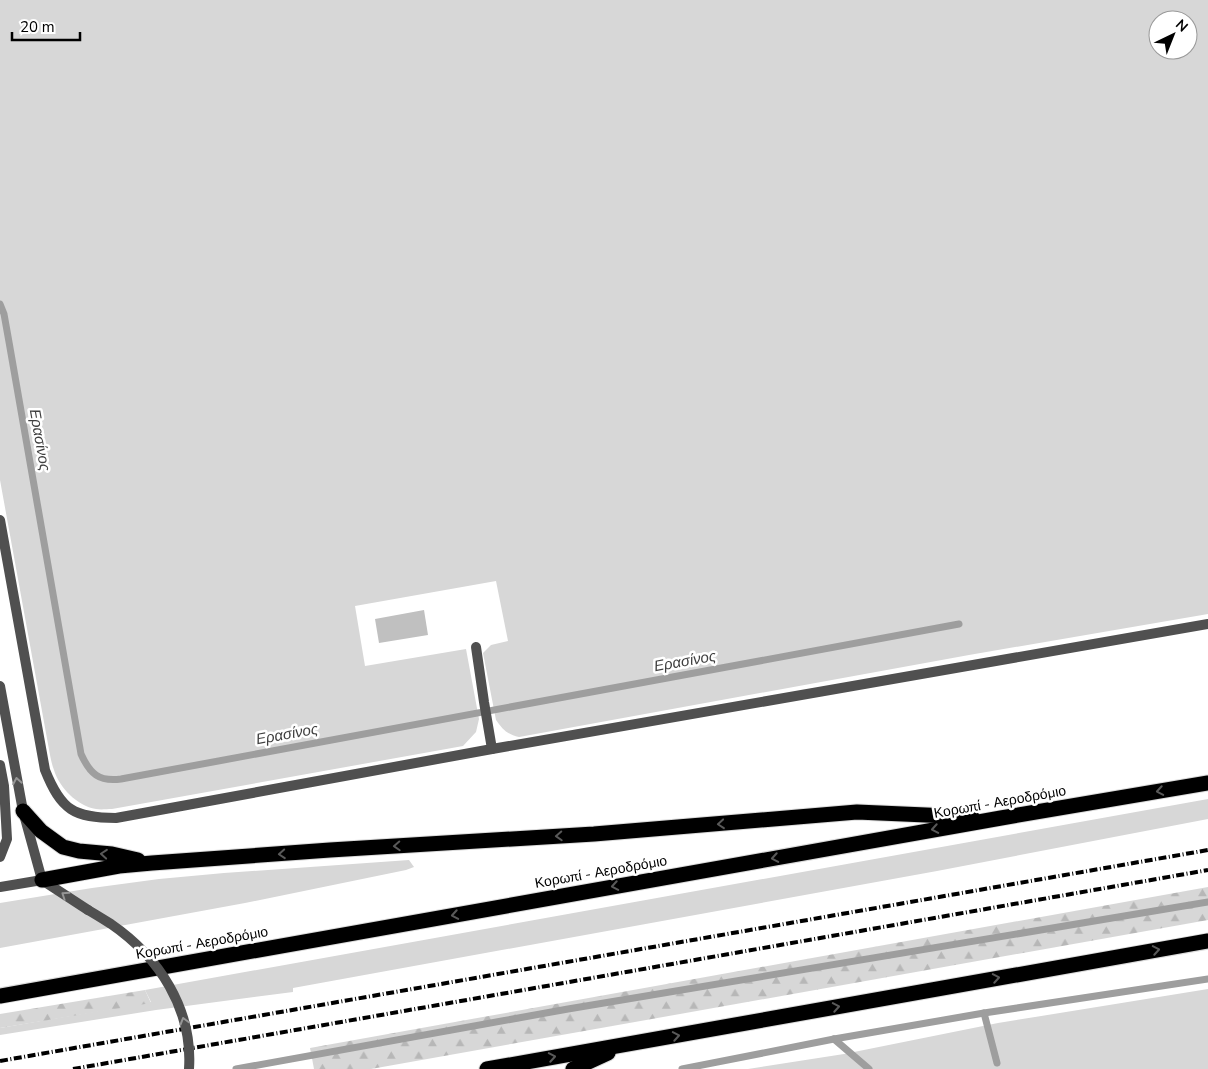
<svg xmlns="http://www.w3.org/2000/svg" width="1208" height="1069" viewBox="0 0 1208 1069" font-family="'Nunito Sans',sans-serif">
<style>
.grass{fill:#d7d7d7;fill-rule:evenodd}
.forest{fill:url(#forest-firs)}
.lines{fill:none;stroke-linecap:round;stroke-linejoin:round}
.stream{stroke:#9e9e9e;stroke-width:7}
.building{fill:#c0c0c0}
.motorway-casing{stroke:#dbdbdb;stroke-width:17}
.service{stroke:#505050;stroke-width:10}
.minor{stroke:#505050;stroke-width:10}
.motorway{stroke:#000;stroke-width:15}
.rail{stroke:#000;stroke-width:4;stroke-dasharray:8 2.5 1 2.5;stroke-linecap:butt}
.minor-bridge{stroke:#505050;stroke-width:10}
.oneway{stroke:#969696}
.oneway2{stroke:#595959}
.labels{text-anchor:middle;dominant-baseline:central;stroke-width:5;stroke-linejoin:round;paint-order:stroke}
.street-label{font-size:14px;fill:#000;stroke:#fff}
.water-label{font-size:15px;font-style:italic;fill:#3f3f3f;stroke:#fff}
</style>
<defs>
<pattern id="forest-firs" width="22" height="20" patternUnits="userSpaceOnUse" patternTransform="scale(1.25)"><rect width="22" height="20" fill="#d7d7d7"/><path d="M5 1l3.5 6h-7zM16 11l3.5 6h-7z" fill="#b7b7b7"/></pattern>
</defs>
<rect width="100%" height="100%" fill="#fff"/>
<!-- grass -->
<g class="grass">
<path d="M0 0H1208V614L969 655 519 737C508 735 502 729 496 720L483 653 491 645 508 641 496 581 355 606 365 666 466 649 479 719 476 732 463 746 112 809C107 809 101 810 96 809 77 806 59 787 54 770 52 765 51 760 50 755L0 480ZM1158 20H1188V50H1158Z"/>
<polygon points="1208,799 1208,819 937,871 293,988 293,992 156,1010 0,1035 0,1028 151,1002 145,990"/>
<polygon points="409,860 414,867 406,870 245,903 0,948 0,903 92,888 159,879 224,873"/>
<polygon points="1208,989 1208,1069 748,1069 844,1054 998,1023"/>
</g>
<!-- forest -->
<g class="forest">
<polygon points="1208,887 1208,920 371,1069 314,1069 310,1048"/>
<polygon points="145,990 151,1003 0,1028 0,1014"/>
</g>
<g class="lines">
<!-- stream -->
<g class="stream">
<path d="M0 304 4 314 9 342 81 754C90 774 99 782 121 779L959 624"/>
<polyline points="984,1013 997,1063"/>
<polyline points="834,1039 869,1069"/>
<polyline points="236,1069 568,1009 1208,902"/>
<polyline points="682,1069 834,1039 984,1013 1208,979"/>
</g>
</g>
<!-- building -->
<polygon class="building" points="424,610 428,635 379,643 375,619"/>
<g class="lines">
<defs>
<g id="motorway">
<polyline points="23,811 41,831 63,847 79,851 112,854 138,860"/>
<polyline points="42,880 119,866 152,863 330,850 594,834 857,812 972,817"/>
<polyline points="0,996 1001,818 1208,783"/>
<polyline points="487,1069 1208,941"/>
<polyline points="573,1069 608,1053"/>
</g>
</defs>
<!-- motorway casing -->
<use href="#motorway" class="motorway-casing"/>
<!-- service -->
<g class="service">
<path d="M0 520 45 770C61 810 74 818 116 818L492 749 1208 624"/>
<polyline points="476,647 484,702 492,749"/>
</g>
<!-- minor -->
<g class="minor">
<polyline points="0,686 23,811 42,880 88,910"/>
<polyline points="0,765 4,786 7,839 0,857"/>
<polyline points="0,887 42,880"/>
</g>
<!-- motorway -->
<use href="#motorway" class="motorway"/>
<!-- rail -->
<g class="rail">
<polyline points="0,1061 1208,850"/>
<polyline points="73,1069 1208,870"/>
</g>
<!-- minor-bridge -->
<path class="minor-bridge" d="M88 910C95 914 103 919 111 924 159 957 193 1009 189 1069"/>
</g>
<!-- one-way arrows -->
<defs><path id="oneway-chevron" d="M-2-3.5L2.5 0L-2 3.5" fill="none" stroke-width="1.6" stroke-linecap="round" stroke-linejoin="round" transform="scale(1.25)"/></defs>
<g class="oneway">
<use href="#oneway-chevron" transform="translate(17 781) rotate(-100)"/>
<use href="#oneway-chevron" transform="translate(65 895) rotate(-146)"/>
<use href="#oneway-chevron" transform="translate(184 1021) rotate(-106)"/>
</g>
<g class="oneway2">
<use href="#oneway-chevron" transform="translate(1160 791) rotate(170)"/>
<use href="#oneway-chevron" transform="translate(721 824) rotate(175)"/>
<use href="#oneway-chevron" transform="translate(935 829) rotate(170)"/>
<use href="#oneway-chevron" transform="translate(559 836) rotate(177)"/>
<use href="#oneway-chevron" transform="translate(397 846) rotate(177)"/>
<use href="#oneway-chevron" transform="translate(104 854) rotate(-175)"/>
<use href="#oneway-chevron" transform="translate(282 854) rotate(176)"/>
<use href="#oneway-chevron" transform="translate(775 858) rotate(170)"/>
<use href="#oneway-chevron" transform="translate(615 886) rotate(170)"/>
<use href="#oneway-chevron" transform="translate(455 915) rotate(170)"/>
<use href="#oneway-chevron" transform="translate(1156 950) rotate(-10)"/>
<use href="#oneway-chevron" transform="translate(996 978) rotate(-10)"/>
<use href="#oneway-chevron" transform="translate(836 1007) rotate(-10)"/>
<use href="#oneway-chevron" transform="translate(676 1036) rotate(-10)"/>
<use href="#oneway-chevron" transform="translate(552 1057) rotate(-10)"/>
</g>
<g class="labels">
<!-- street labels -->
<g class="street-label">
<text transform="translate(1000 802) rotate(-10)">Κορωπί - Αεροδρόμιο</text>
<text transform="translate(601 872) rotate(-10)">Κορωπί - Αεροδρόμιο</text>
<text transform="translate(202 943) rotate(-10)">Κορωπί - Αεροδρόμιο</text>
</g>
<!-- water labels -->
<g class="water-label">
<text transform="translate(40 440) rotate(80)">Ερασίνος</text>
<text transform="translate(685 661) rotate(-10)">Ερασίνος</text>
<text transform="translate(287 734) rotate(-10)">Ερασίνος</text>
</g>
</g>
<!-- north arrow -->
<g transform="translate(1173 35) rotate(43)"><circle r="24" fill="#ffffff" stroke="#999999"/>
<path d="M0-4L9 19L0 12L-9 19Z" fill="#000000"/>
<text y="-8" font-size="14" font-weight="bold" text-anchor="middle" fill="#000000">N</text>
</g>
<!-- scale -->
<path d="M12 32v8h68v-8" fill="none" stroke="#000000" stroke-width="2.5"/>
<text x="20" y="32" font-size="15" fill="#000000" stroke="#ffffff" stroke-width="4" paint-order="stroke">20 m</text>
</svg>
